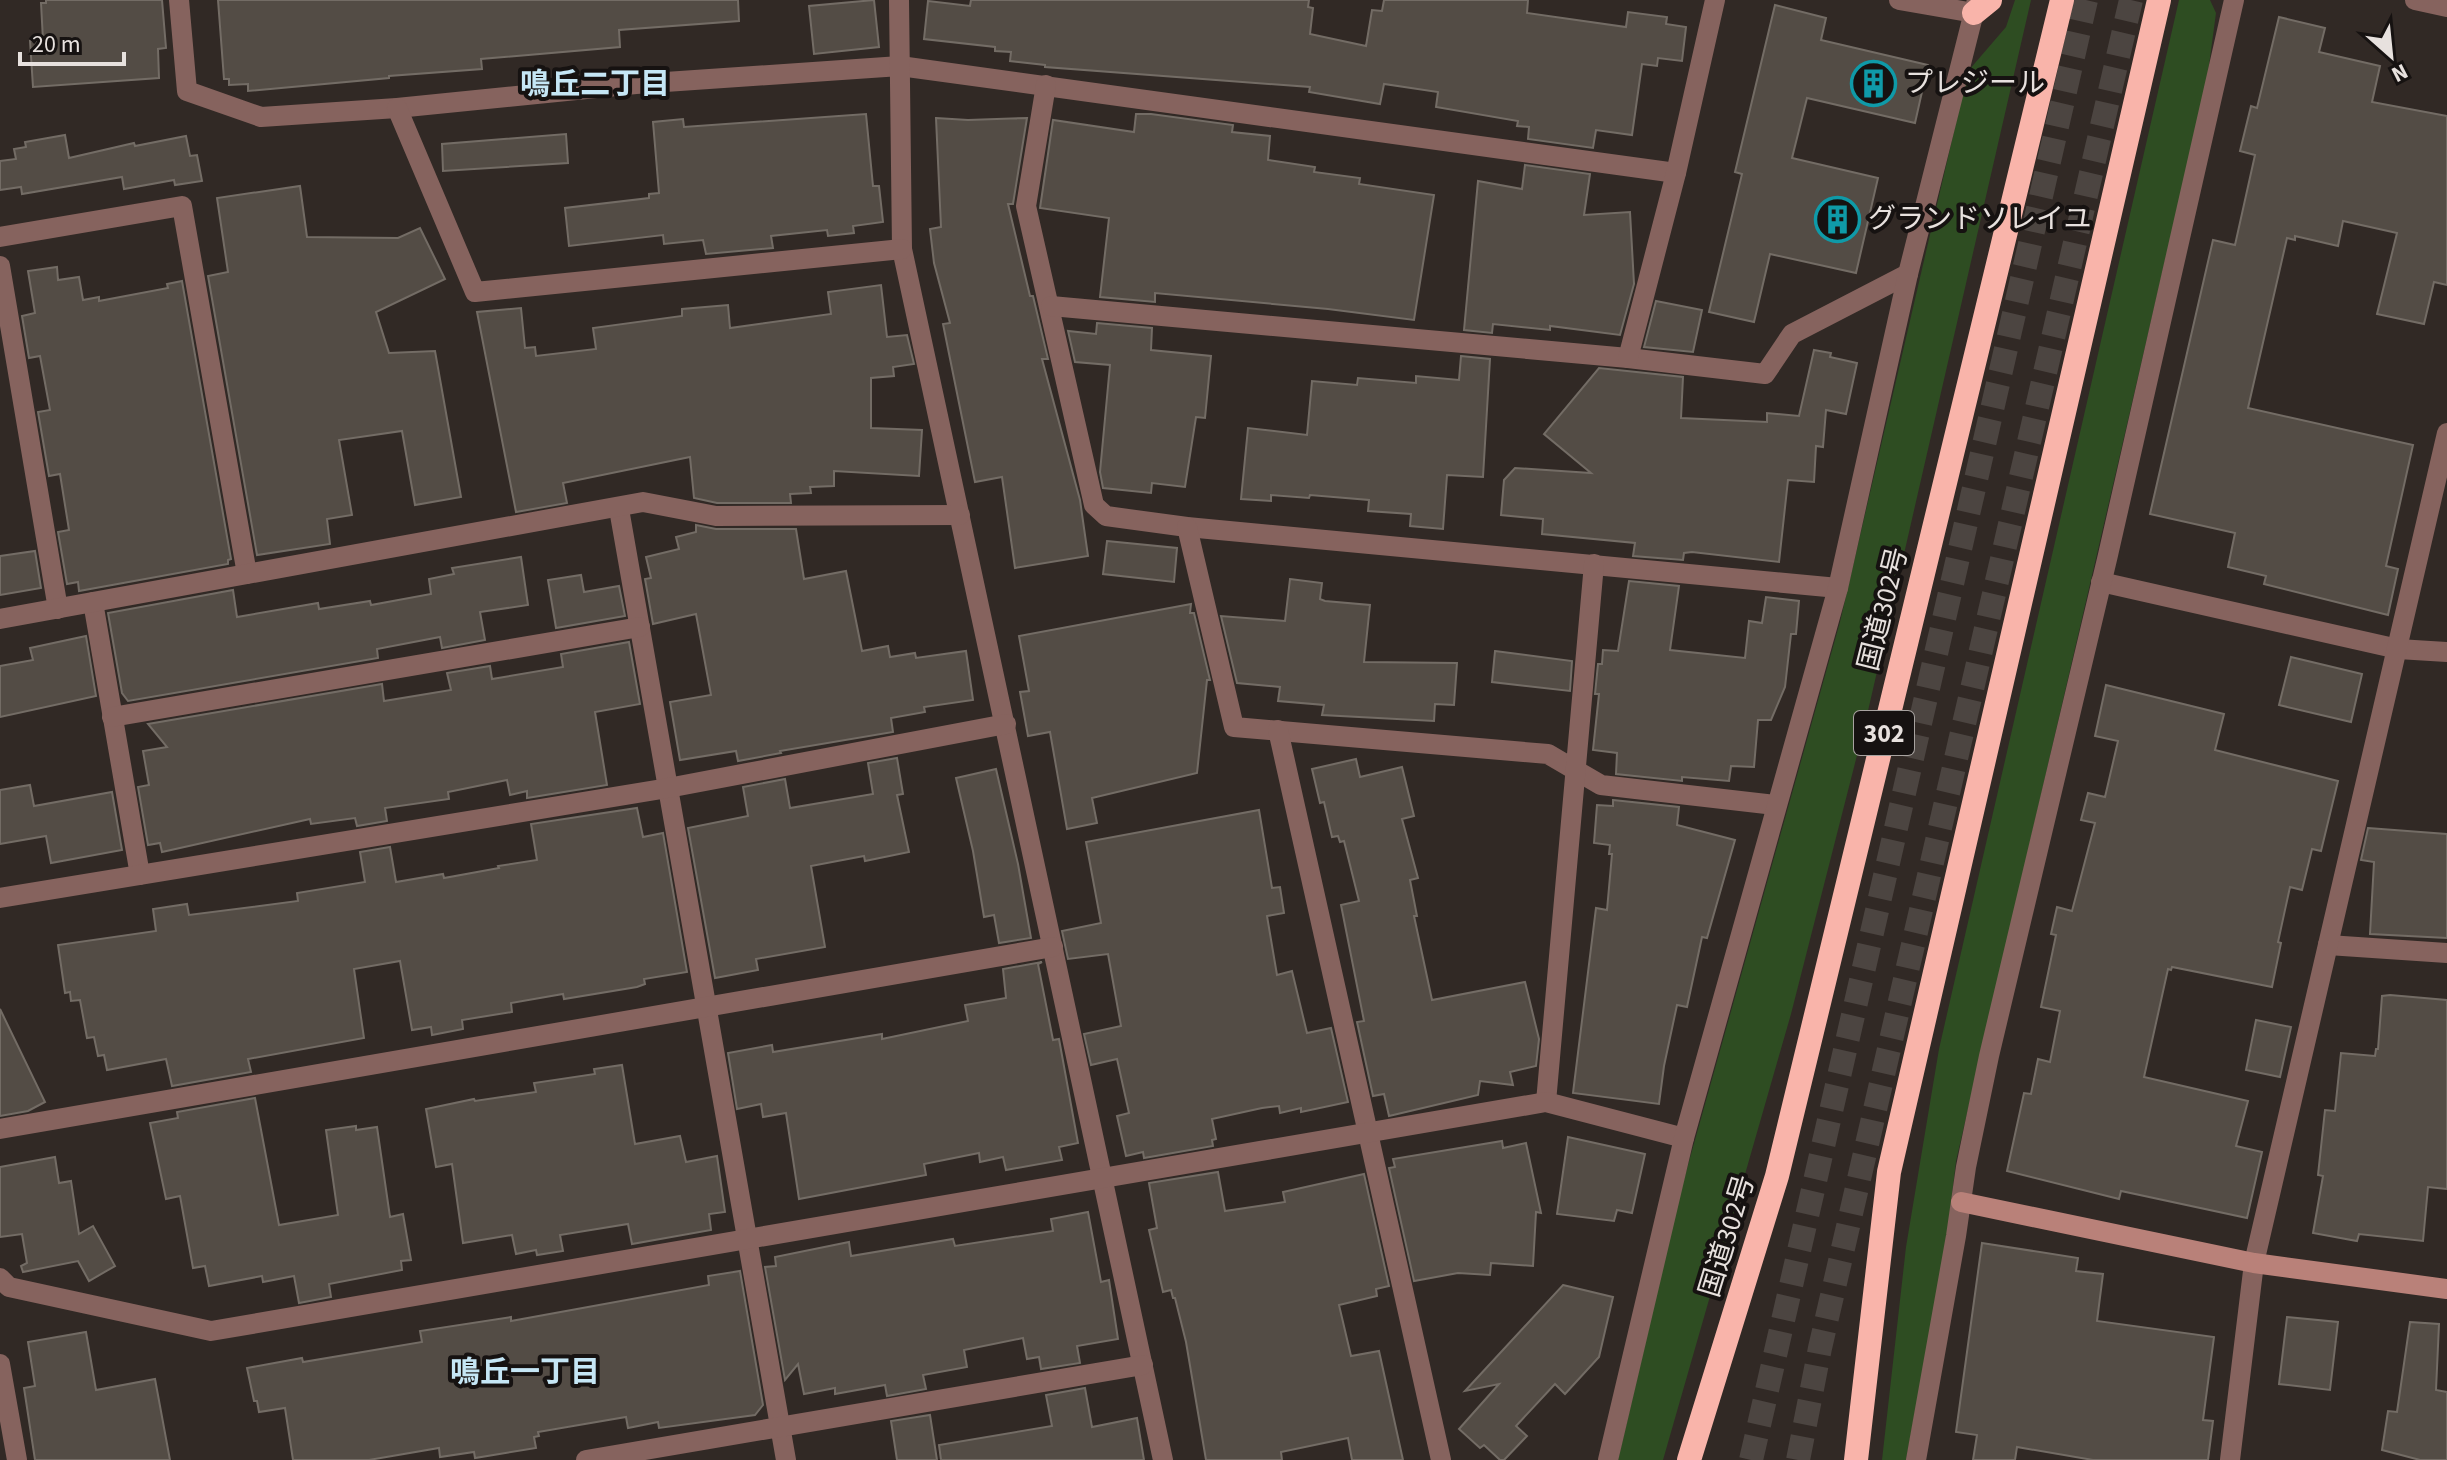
<svg xmlns="http://www.w3.org/2000/svg" width="2447" height="1460" viewBox="0 0 2447 1460" font-family="'Source Sans 3','Noto Sans JP',sans-serif">
<style>
.green{fill:#2e4d22}
.building{fill:#534c45;stroke:#736c65;stroke-width:2}
.lines{fill:none;stroke-linecap:round;stroke-linejoin:round}
.highway-tunnel{stroke:#4c4541;stroke-width:24;stroke-dasharray:24 12;stroke-linecap:butt}
.street{stroke:#86635e;stroke-width:20}
.secondary{stroke:#b98179;stroke-width:20}
.highway{stroke:#f9b4aa;stroke-width:24}
.labels{text-anchor:middle;dominant-baseline:central;stroke-width:8;stroke-linejoin:round;paint-order:stroke}
.shield{fill:#161211;stroke:#a8a3a0;stroke-width:2}
.shield-label{font-size:26px;font-weight:bold;fill:#e7e1de}
.poi-label{font-size:28px;fill:#e7e1de;stroke:#161211;text-anchor:start}
.street-label{font-size:28px;fill:#e7e1de;stroke:#161211}
.neighbourhood-label{font-size:30px;font-weight:bold;fill:#c5e6f5;stroke:#161211}
</style>
<rect width="100%" height="100%" fill="#312925"/>
<!-- green -->
<g class="green">
<polygon points="2015,0 2031,0 1865,724 1791,1014 1663,1460 1618,1460 1681,1190 1840,622 1962,97 1969,70 2006,27"/>
<polygon points="2179,0 2210,0 2216,13 2207,80 1956,1161 1946,1247 1906,1460 1882,1460 1906,1247 1939,1049"/>
</g>
<!-- building -->
<g class="building">
<polygon points="46,0 162,0 166,48 158,49 159,78 33,87 30,41 43,40 41,3 46,3"/>
<polygon points="218,0 738,0 739,21 619,30 620,47 481,59 482,69 389,76 389,78 248,91 248,84 229,85 229,79 224,79"/>
<polygon points="874,0 879,47 814,54 809,6"/>
<polygon points="971,0 1309,0 1308,7 1313,8 1310,34 1366,46 1372,10 1382,11 1384,0 1528,0 1527,13 1626,27 1628,12 1667,17 1666,24 1686,27 1682,61 1658,58 1657,66 1642,64 1632,135 1596,130 1593,148 1528,139 1529,127 1517,126 1518,121 1436,107 1438,92 1384,84 1380,104 1309,92 1310,87 1045,67 1045,65 1010,61 1011,52 995,51 995,47 924,39 928,1 970,6"/>
<polygon points="1775,5 1826,18 1821,40 1928,65 1915,123 1807,98 1792,158 1878,178 1856,273 1770,254 1754,322 1709,312 1742,174 1735,172"/>
<polygon points="2279,17 2325,28 2319,52 2380,66 2372,102 2447,116 2447,285 2434,282 2424,324 2377,314 2397,233 2343,221 2338,246 2295,236 2295,240 2287,238 2248,408 2413,445 2386,566 2398,569 2388,615 2264,584 2266,576 2228,567 2235,533 2150,514 2213,240 2235,245 2255,155 2240,151 2251,106 2257,108"/>
<polygon points="866,114 873,186 879,186 883,222 853,226 854,233 828,236 827,230 771,236 773,248 706,254 703,240 664,244 663,235 569,246 565,208 649,198 649,194 659,193 653,122 683,119 684,127"/>
<polygon points="1136,114 1151,114 1233,125 1232,132 1270,136 1268,160 1315,167 1314,172 1360,178 1359,184 1434,195 1414,320 1328,309 1155,293 1155,302 1100,297 1109,218 1040,208 1053,120 1134,132"/>
<polygon points="936,118 968,120 1027,118 1013,204 1008,204 1030,296 1033,296 1048,359 1042,359 1080,500 1088,556 1015,568 1002,477 975,482 943,324 950,323 934,263 930,229 941,227"/>
<polygon points="566,134 568,163 443,171 442,144"/>
<polygon points="65,135 69,158 134,143 135,146 186,136 190,156 197,155 202,181 175,185 174,180 124,189 122,177 22,194 21,187 0,190 0,161 16,159 14,149 26,147 25,142"/>
<polygon points="1525,165 1590,174 1584,215 1630,212 1634,284 1620,335 1550,326 1550,330 1493,324 1492,333 1464,330 1478,181 1522,189"/>
<polygon points="300,186 307,237 398,238 420,228 445,279 376,312 389,353 435,351 461,497 415,505 402,431 339,440 352,515 327,519 330,544 257,555 208,276 228,272 217,198"/>
<polygon points="57,267 58,280 79,277 83,300 99,297 99,301 168,288 167,284 182,281 231,559 228,560 228,564 79,591 78,582 67,584 58,532 69,530 60,474 49,476 38,412 50,410 40,356 29,358 22,316 35,313 28,271"/>
<polygon points="881,285 887,337 907,335 914,364 893,367 894,376 871,378 871,428 922,430 919,476 834,471 834,486 810,487 811,493 790,494 791,503 717,503 694,498 690,457 563,483 567,503 516,512 477,312 521,308 525,348 535,347 536,356 596,349 593,328 682,316 682,309 728,305 730,328 831,314 828,292"/>
<polygon points="1656,301 1702,310 1693,352 1644,347"/>
<polygon points="1097,323 1152,328 1151,350 1211,356 1205,418 1196,417 1185,487 1152,483 1151,493 1103,488 1100,472 1110,365 1075,362 1068,331 1096,334"/>
<polygon points="1814,350 1831,353 1830,357 1857,363 1846,414 1826,410 1823,447 1816,446 1814,482 1788,480 1779,562 1692,552 1684,553 1683,560 1633,556 1635,543 1542,534 1543,519 1501,515 1504,480 1515,468 1591,473 1544,434 1599,368 1683,377 1681,418 1767,422 1767,413 1799,416"/>
<polygon points="1461,356 1490,359 1483,477 1447,475 1443,529 1410,526 1411,514 1368,511 1369,500 1310,495 1309,498 1271,495 1271,501 1241,499 1248,428 1307,435 1312,381 1357,385 1358,378 1416,383 1416,376 1459,380"/>
<polygon points="696,525 716,529 796,529 804,579 846,571 862,651 888,646 890,657 915,653 916,658 966,651 973,700 924,707 925,712 891,718 893,732 780,751 781,753 738,761 736,751 680,760 670,702 711,695 696,614 653,624 645,579 651,578 646,557 679,549 676,537 696,532"/>
<polygon points="1107,541 1177,548 1174,582 1103,574"/>
<polygon points="35,551 41,588 0,595 0,556"/>
<polygon points="521,557 528,605 480,612 485,640 442,648 440,637 377,649 378,658 128,701 122,693 108,613 233,590 237,617 318,603 319,609 370,601 371,605 431,594 429,579 454,574 452,568"/>
<polygon points="581,575 584,592 619,586 625,616 556,628 548,580"/>
<polygon points="1290,579 1322,583 1320,599 1325,601 1370,605 1364,662 1457,663 1454,705 1435,704 1434,721 1322,715 1324,705 1278,701 1280,687 1237,683 1221,616 1285,621"/>
<polygon points="1629,581 1679,586 1670,650 1745,658 1749,621 1762,623 1766,597 1799,601 1796,634 1791,634 1785,687 1771,720 1758,720 1754,767 1731,766 1729,781 1682,777 1682,781 1616,774 1617,753 1593,750 1599,694 1595,694 1598,664 1602,664 1603,650 1618,651"/>
<polygon points="1191,604 1190,613 1194,613 1210,680 1207,680 1197,773 1092,798 1097,823 1067,829 1050,732 1028,736 1020,692 1029,691 1019,636"/>
<polygon points="86,636 96,696 0,717 0,666 33,660 30,648"/>
<polygon points="629,642 640,704 595,712 607,785 527,798 527,791 510,795 507,780 448,792 449,799 385,808 387,821 357,826 355,818 311,824 310,819 162,852 160,843 148,845 138,787 149,785 143,751 167,747 148,724 382,684 384,701 451,690 447,673 490,666 492,679 563,667 561,654"/>
<polygon points="1495,651 1572,661 1570,691 1492,682"/>
<polygon points="2291,657 2362,674 2351,722 2279,705"/>
<polygon points="2106,685 2224,714 2215,750 2338,781 2321,851 2312,849 2302,890 2290,887 2278,942 2281,943 2272,987 2172,967 2171,970 2168,969 2144,1077 2248,1101 2236,1146 2262,1152 2247,1218 2121,1191 2119,1199 2007,1171 2024,1093 2031,1094 2038,1059 2050,1062 2060,1011 2041,1007 2056,935 2051,934 2057,907 2072,911 2095,823 2081,820 2088,793 2105,797 2118,741 2095,736"/>
<polygon points="897,758 903,794 897,795 909,852 865,861 864,856 811,866 825,947 756,959 758,970 715,978 688,828 748,816 743,787 785,779 790,808 873,794 868,763"/>
<polygon points="1356,759 1360,777 1402,767 1414,816 1402,819 1418,878 1410,880 1417,916 1414,916 1432,1000 1525,982 1539,1039 1536,1066 1510,1072 1513,1085 1480,1081 1478,1095 1389,1116 1384,1094 1373,1096 1357,1022 1364,1021 1341,905 1359,901 1344,841 1340,842 1338,836 1332,837 1324,802 1320,803 1312,769"/>
<polygon points="996,769 1018,864 1031,938 999,943 994,915 984,917 973,851 956,778"/>
<polygon points="30,785 34,806 112,792 122,850 51,863 46,836 0,844 0,790"/>
<polygon points="1613,800 1679,807 1677,825 1735,840 1707,938 1702,937 1687,1007 1677,1005 1664,1066 1659,1104 1573,1093 1596,908 1607,910 1612,854 1609,854 1610,845 1594,843 1597,805 1613,806"/>
<polygon points="637,808 643,837 663,833 687,972 644,979 645,984 637,987 564,999 563,994 511,1003 512,1012 462,1020 463,1029 432,1035 431,1027 412,1030 400,961 354,969 364,1038 248,1059 251,1072 172,1086 166,1059 107,1070 104,1055 98,1056 94,1037 87,1038 80,1000 71,1001 70,992 65,993 58,945 156,931 153,909 187,904 189,915 298,901 297,893 365,882 360,852 390,847 396,882 443,874 444,878 499,868 498,866 537,860 531,824"/>
<polygon points="1259,810 1272,888 1280,887 1284,913 1267,916 1277,975 1292,971 1307,1033 1331,1028 1348,1102 1301,1112 1301,1108 1280,1113 1279,1106 1262,1108 1212,1119 1216,1139 1212,1140 1213,1146 1144,1158 1143,1152 1126,1156 1117,1116 1129,1113 1117,1059 1091,1065 1084,1034 1121,1026 1108,954 1068,959 1062,931 1101,923 1086,842"/>
<polygon points="2368,828 2447,834 2447,938 2370,934 2374,862 2361,860"/>
<polygon points="1042,962 1038,964 1053,1040 1059,1039 1078,1143 1059,1147 1062,1160 1006,1170 1003,1157 980,1162 979,1153 924,1164 926,1175 799,1199 786,1113 763,1117 761,1104 737,1109 728,1053 772,1045 773,1052 882,1034 882,1039 968,1021 965,1005 1006,998 1003,969"/>
<polygon points="2390,995 2447,1000 2447,1189 2428,1187 2423,1241 2359,1234 2357,1241 2313,1233 2323,1176 2318,1175 2325,1110 2335,1111 2341,1053 2375,1056 2376,1049 2378,1049 2382,996"/>
<polygon points="0,1009 45,1102 28,1111 0,1116"/>
<polygon points="2256,1020 2291,1027 2280,1077 2246,1070"/>
<polygon points="622,1065 635,1144 680,1136 686,1162 717,1156 725,1212 709,1214 711,1230 632,1244 628,1224 560,1235 563,1251 537,1255 536,1250 516,1254 512,1235 463,1243 452,1164 436,1167 426,1109 474,1099 475,1101 536,1092 534,1083 595,1074 594,1069"/>
<polygon points="255,1098 279,1225 338,1215 326,1130 356,1126 356,1130 377,1127 390,1217 403,1214 411,1260 401,1261 402,1270 329,1284 331,1297 299,1303 294,1276 263,1282 262,1276 209,1286 205,1266 193,1268 180,1196 166,1199 150,1123 178,1118 177,1112"/>
<polygon points="1568,1137 1645,1154 1632,1213 1617,1210 1614,1221 1557,1214"/>
<polygon points="1502,1141 1503,1148 1526,1143 1541,1213 1536,1212 1533,1266 1491,1263 1490,1275 1458,1273 1414,1281 1389,1168 1395,1167 1393,1159"/>
<polygon points="55,1157 59,1183 71,1181 79,1234 93,1226 115,1266 89,1281 78,1261 23,1272 21,1266 27,1263 22,1234 0,1237 0,1167"/>
<polygon points="1218,1172 1225,1211 1285,1202 1283,1192 1364,1174 1389,1286 1376,1289 1377,1296 1339,1305 1351,1356 1379,1351 1403,1460 1352,1460 1348,1438 1281,1452 1282,1460 1206,1460 1186,1342 1175,1298 1173,1298 1171,1290 1163,1292 1149,1230 1157,1228 1149,1183"/>
<polygon points="1088,1212 1101,1282 1109,1280 1118,1339 1077,1346 1080,1363 1041,1369 1039,1357 1027,1359 1023,1338 964,1350 967,1367 923,1375 926,1389 887,1396 885,1385 835,1394 835,1388 804,1394 798,1364 785,1380 765,1267 776,1266 775,1257 849,1242 851,1256 953,1239 955,1246 1053,1231 1051,1219"/>
<polygon points="1982,1243 2078,1258 2076,1271 2103,1274 2097,1321 2214,1337 2203,1420 2213,1421 2208,1460 2093,1460 2017,1447 2015,1460 1973,1460 1977,1435 1956,1432"/>
<polygon points="740,1271 763,1405 755,1415 659,1428 658,1422 628,1428 626,1417 538,1432 539,1436 534,1437 536,1448 475,1458 474,1452 440,1457 439,1448 369,1460 293,1460 285,1408 259,1412 257,1401 254,1401 247,1368 302,1358 303,1362 422,1342 420,1331 511,1317 511,1321 709,1285 708,1276"/>
<polygon points="1563,1285 1613,1297 1599,1357 1565,1394 1555,1384 1516,1426 1527,1436 1504,1460 1500,1460 1484,1445 1480,1448 1459,1429 1499,1384 1465,1391"/>
<polygon points="2287,1317 2338,1322 2330,1390 2279,1384"/>
<polygon points="2410,1322 2439,1324 2436,1390 2447,1392 2447,1460 2420,1460 2382,1450 2388,1411 2397,1412"/>
<polygon points="86,1332 96,1390 155,1379 170,1460 35,1460 24,1388 35,1386 28,1342"/>
<polygon points="1085,1388 1092,1427 1137,1418 1144,1460 941,1460 939,1445 1052,1426 1046,1395"/>
<polygon points="930,1415 937,1460 897,1460 891,1421"/>
</g>
<g class="lines">
<!-- highway-tunnel -->
<g class="highway-tunnel">
<polyline points="1751,1460 2086,0"/>
<polyline points="1798,1460 1820,1348 2131,0"/>
</g>
<!-- street -->
<g class="street">
<polyline points="179,0 187,91 261,117 397,108 636,84 900,66 1676,173"/>
<polyline points="899,0 902,249 1163,1460"/>
<polyline points="1899,0 1974,13"/>
<polyline points="2415,0 2447,7"/>
<polyline points="1046,85 1026,206 1094,505 1106,516 1187,527 1838,588"/>
<polyline points="397,108 475,292 902,249"/>
<polyline points="0,237 182,206 247,574"/>
<polyline points="0,266 58,609"/>
<polyline points="1051,306 1628,358 1765,374 1792,334 1908,274"/>
<polyline points="1628,358 1676,173 1715,0"/>
<polyline points="619,509 786,1460"/>
<polyline points="1187,527 1234,727 1548,754 1601,785 1775,805"/>
<polyline points="2101,582 2398,649 2447,652"/>
<polyline points="93,602 140,875"/>
<polyline points="0,619 643,502 716,516 960,515"/>
<polyline points="112,717 640,627"/>
<polyline points="1278,730 1441,1460"/>
<polyline points="0,898 668,788 1006,724"/>
<polyline points="2328,945 2447,953"/>
<polyline points="1546,1102 1594,564"/>
<polyline points="0,1129 1053,947"/>
<polyline points="0,1278 9,1287 211,1331 1546,1102 1684,1138"/>
<polyline points="0,1364 17,1460"/>
<polyline points="586,1460 1143,1365"/>
<polyline points="1608,1460 1684,1138 1838,588 1908,274 1977,0"/>
<polyline points="1916,1460 1956,1236 1966,1167 1989,1056 2108,555 2234,0"/>
<polyline points="2230,1460 2254,1263 2447,433"/>
</g>
<!-- secondary -->
<polyline class="secondary" points="1961,1202 2254,1263 2447,1289"/>
<!-- highway -->
<g class="highway">
<polyline points="1974,13 1990,0"/>
<polyline points="1689,1460 1777,1176 2062,0"/>
<polyline points="1856,1460 1889,1172 2159,0"/>
</g>
</g>
<!-- icons -->
<defs>
<symbol id="building-ring" viewBox="-11 -11 22 22"><circle r="9.5" fill="#161211" stroke="#0f9aa8" stroke-width="1.5"/><path d="M-4-6H4V6H1V3H-1V6H-4ZM-2.5-4.3h1.7v1.8h-1.7ZM.8-4.3h1.7v1.8H.8ZM-2.5-1h1.7V.8h-1.7ZM.8-1h1.7V.8H.8Z" fill="#0f9aa8"/></symbol>
</defs>
<g fill-rule="evenodd">
<use href="#building-ring" x="1848" y="58" width="51" height="51"/>
<use href="#building-ring" x="1812" y="194" width="51" height="51"/>
</g>
<g class="labels">
<!-- shield labels -->
<rect class="shield" x="1854" y="711" width="60" height="44" rx="6"/>
<g class="shield-label">
<text x="1884" y="733">302</text>
</g>
<!-- poi labels -->
<g class="poi-label">
<text x="1905" y="83">プレジール</text>
<text x="1868" y="219">グランドソレイユ</text>
</g>
<!-- street labels -->
<g class="street-label">
<text transform="translate(1883 609) rotate(-76)">国道302号</text>
<text transform="translate(1727 1236) rotate(-73)">国道302号</text>
</g>
<!-- neighbourhood labels -->
<g class="neighbourhood-label">
<text x="595" y="84">鳴丘二丁目</text>
<text x="525" y="1372">鳴丘一丁目</text>
</g>
</g>
<!-- north arrow -->
<g transform="translate(2391 56) rotate(153)" stroke="#161211" stroke-width="6" paint-order="stroke">
<path d="M0-6L14 30L0 20L-14 30Z" fill="#e7e1de"/>
<text y="-12" font-size="22" font-weight="bold" text-anchor="middle" fill="#e7e1de">N</text>
</g>
<!-- scale -->
<path d="M20 52v12h104v-12" fill="none" stroke="#e7e1de" stroke-width="4"/>
<text x="32" y="52" font-size="24" fill="#e7e1de" stroke="#161211" stroke-width="6" paint-order="stroke">20 m</text>
</svg>
